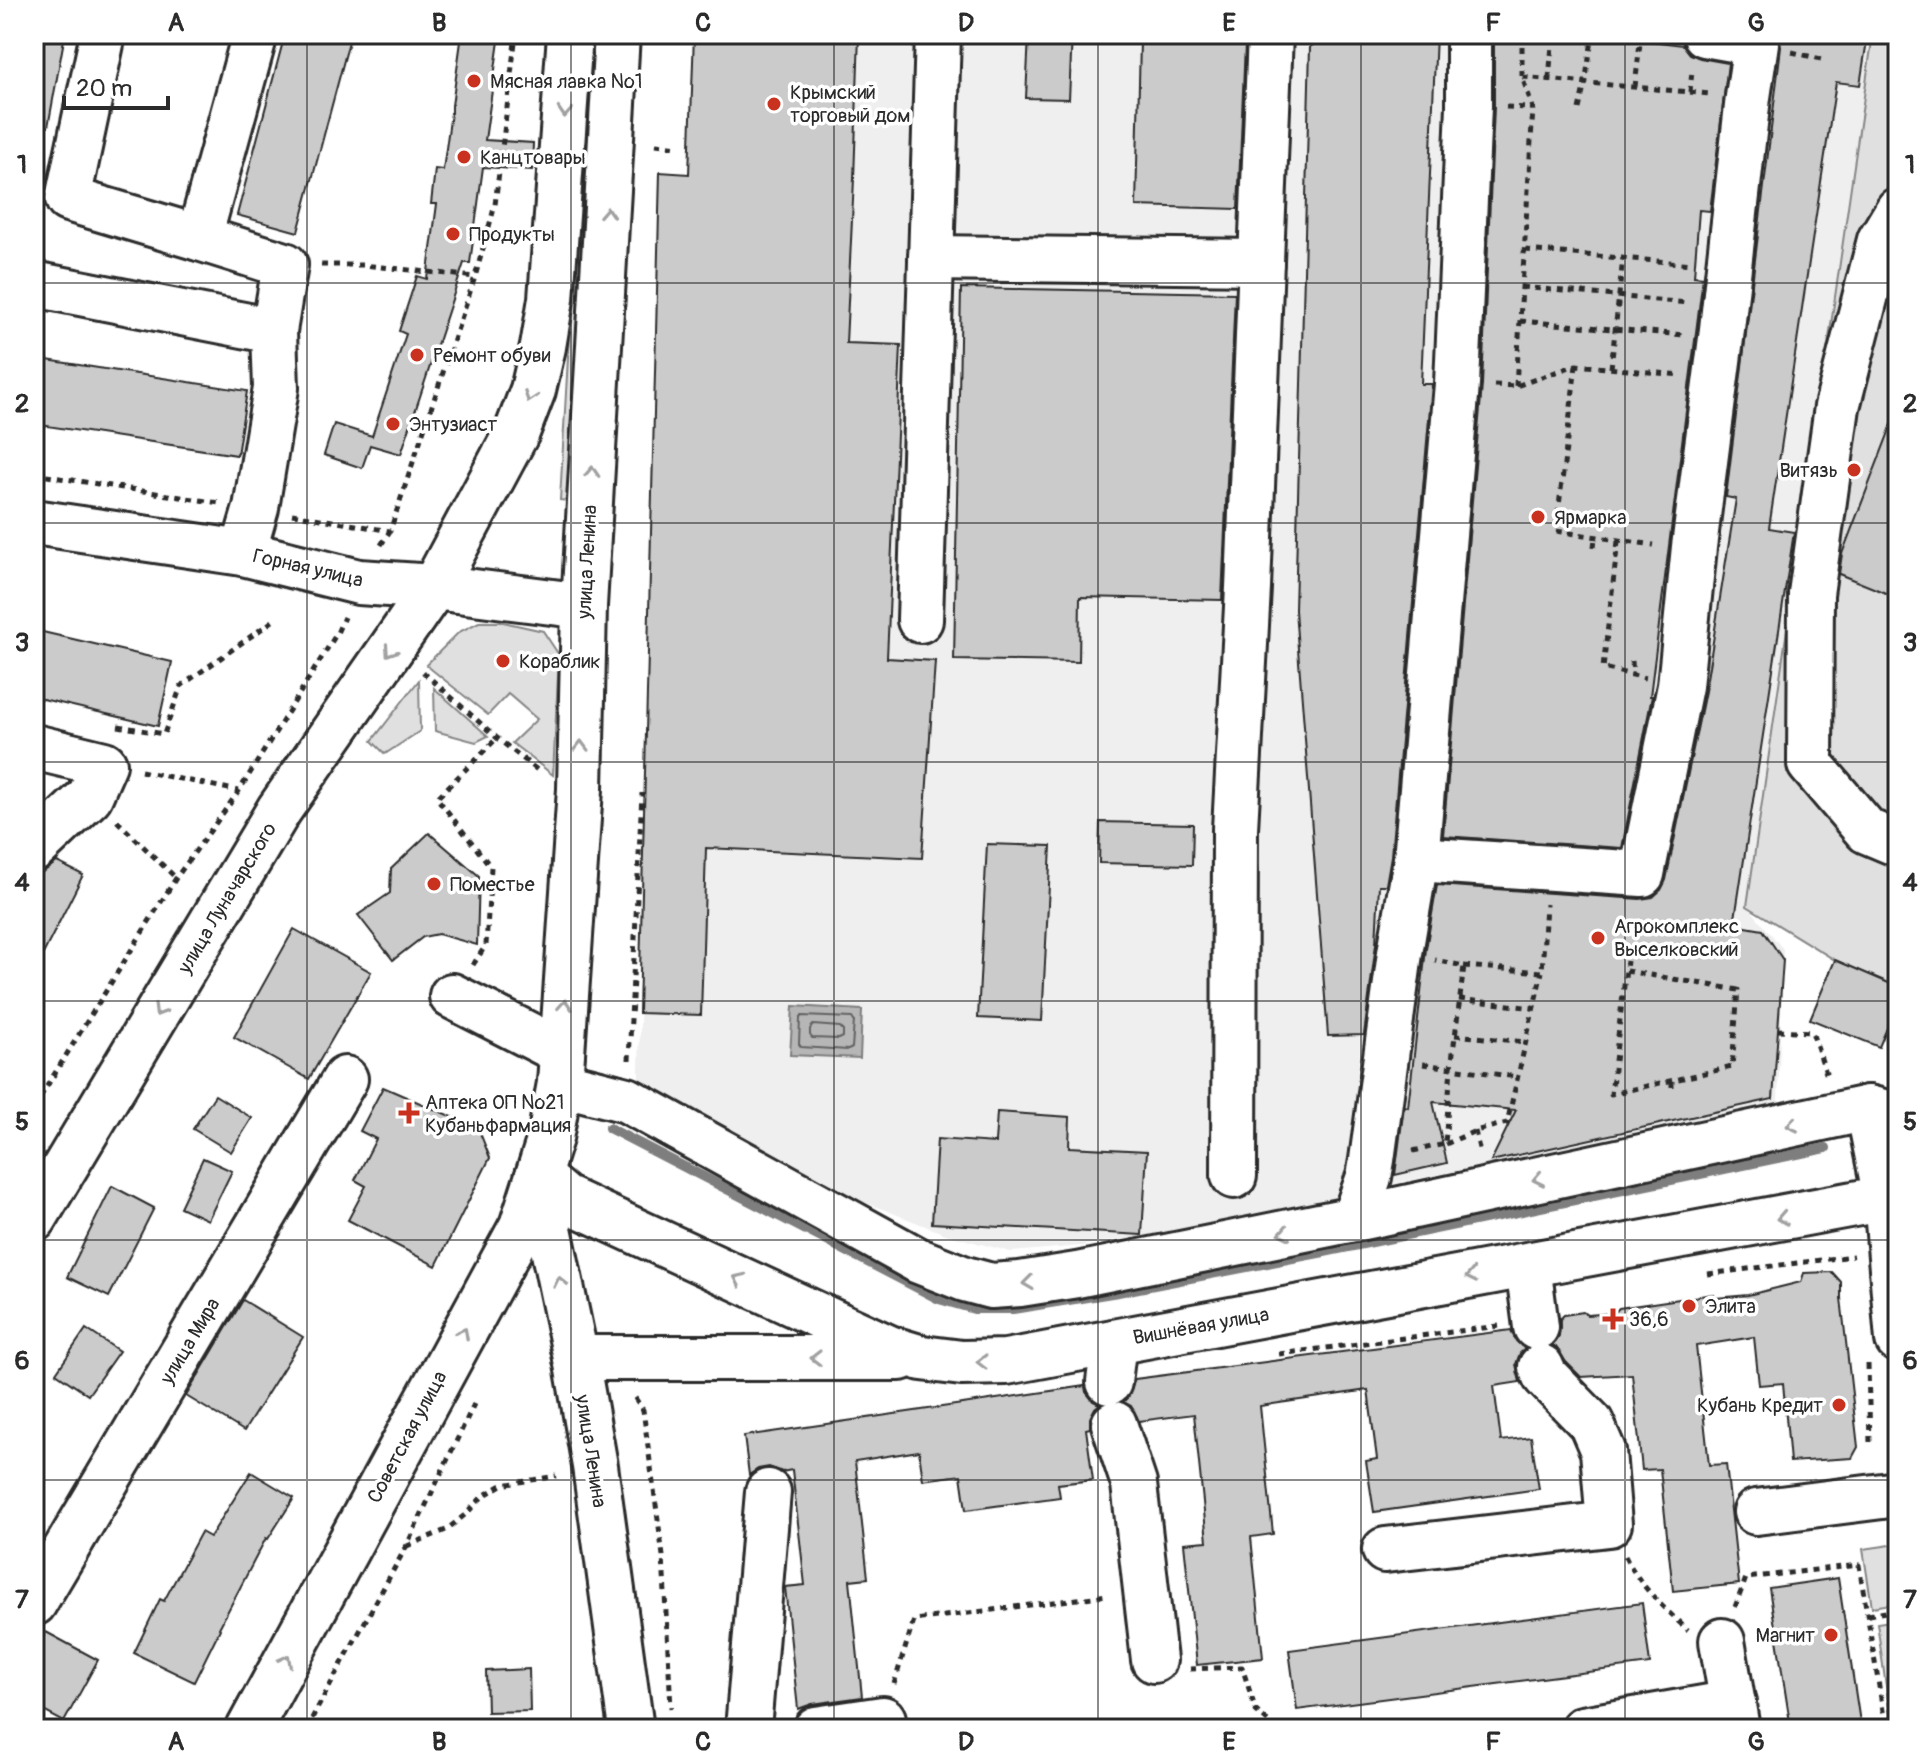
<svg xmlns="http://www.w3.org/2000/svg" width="1932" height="1763" viewBox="0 0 1932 1763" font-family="Pangolin,sans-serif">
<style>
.built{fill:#efefef}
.green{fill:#e0e0e0;stroke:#868686;stroke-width:2}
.water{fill:#b6b6b6;stroke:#7e7e7e;stroke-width:2}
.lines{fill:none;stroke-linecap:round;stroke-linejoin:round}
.shore{stroke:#636363;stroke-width:2}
.stream{stroke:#7e7e7e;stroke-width:10}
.building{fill:#cbcbcb;stroke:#2b2b2b;stroke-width:2}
.minor-casing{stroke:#2b2b2b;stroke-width:50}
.major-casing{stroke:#2b2b2b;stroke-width:50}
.path{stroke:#2b2b2b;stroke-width:5;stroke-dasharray:6 6;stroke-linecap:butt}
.minor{stroke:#fff;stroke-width:44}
.major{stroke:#fff;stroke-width:44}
.oneway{stroke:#a0a0a0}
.grid{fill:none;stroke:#2b2b2b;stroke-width:2;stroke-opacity:0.55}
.poi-dot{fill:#c8321e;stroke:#fff;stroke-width:3}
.labels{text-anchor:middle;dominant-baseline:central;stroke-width:7;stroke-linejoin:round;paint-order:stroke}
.poi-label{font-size:20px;fill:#2b2b2b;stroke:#fff;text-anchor:start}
.street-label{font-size:20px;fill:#2b2b2b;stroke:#fff}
.neatline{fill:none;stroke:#2b2b2b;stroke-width:3}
.grid-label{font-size:26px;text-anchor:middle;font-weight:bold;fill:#2b2b2b}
</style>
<rect width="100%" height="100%" fill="#fff"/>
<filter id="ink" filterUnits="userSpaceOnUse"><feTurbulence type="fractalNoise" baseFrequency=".0125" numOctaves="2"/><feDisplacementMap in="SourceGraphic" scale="16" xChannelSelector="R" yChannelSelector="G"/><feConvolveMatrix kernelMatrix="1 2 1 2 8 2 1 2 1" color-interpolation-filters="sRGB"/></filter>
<g filter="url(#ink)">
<!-- built -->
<polygon class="built" points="859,34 1873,34 1747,905 1783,949 1778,1104 1378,1187 1369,1177 1341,1179 1334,1201 1290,1213 1081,1246 1011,1252 948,1235 638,1112 660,172 854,179"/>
<!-- green -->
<g class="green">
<polygon points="586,34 595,34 569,501 560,500"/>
<polygon points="1873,34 1898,34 1898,987 1835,960 1747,906"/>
<polygon points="479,622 503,622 543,631 559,655 553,775 512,743 537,719 508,694 488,715 426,665 459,632"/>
<polygon points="419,680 420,731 385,754 372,741"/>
<polygon points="434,688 488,736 476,742 435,731"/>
<polygon points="1898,1544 1898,1603 1872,1607 1863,1549"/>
<polygon points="1898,1620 1898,1729 1892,1729 1877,1623"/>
</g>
<!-- water -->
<polygon class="water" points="793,1006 862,1010 860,1058 790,1055"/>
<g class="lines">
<!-- shore -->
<g class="shore">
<polygon points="802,1016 852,1018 854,1021 852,1048 848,1050 801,1047 799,1044 800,1018"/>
<polygon points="813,1025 840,1027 843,1030 843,1037 839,1039 812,1038 810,1035 810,1029"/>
</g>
<!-- stream -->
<polyline class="stream" points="609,1128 939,1299 974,1309 1013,1309 1118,1292 1324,1252 1826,1148"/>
</g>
<!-- building -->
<g class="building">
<polygon points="34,34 65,34 48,127 34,126"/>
<polygon points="285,34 351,34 298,232 237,215"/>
<polygon points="462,34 500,34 485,140 533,143 532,170 483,167 470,263 464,263 401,454 370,445 362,468 324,455 334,424 372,436 406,334 399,331 417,276 427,279 437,204 431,204 435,169 443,170"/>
<polygon points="694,34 859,34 854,179 846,343 901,345 887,658 935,661 922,858 706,848 701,1015 639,1013 660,172 689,174"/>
<polygon points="1029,34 1072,34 1069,99 1026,98"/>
<polygon points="1328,34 1436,34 1421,384 1432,384 1391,856 1386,885 1379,885 1376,944 1364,1035 1328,1036 1295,610 1310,47"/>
<polygon points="1494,34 1593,34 1683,45 1690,54 1700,58 1728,63 1710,211 1699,210 1694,276 1703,277 1650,696 1652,696 1622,848 1443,836 1482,385 1494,107"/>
<polygon points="1779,34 1868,34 1860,85 1836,82 1769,528 1794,532 1734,925 1763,930 1783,960 1773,1099 1491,1161 1516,1110 1433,1102 1447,1163 1395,1175 1404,1106 1408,1107 1426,949 1437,885 1640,899 1653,897 1661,890 1666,880 1705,691 1736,499 1726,497 1781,47"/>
<polygon points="1140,42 1245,44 1238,209 1136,206"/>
<polygon points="961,288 1235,293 1222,600 1080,597 1079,662 954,660"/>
<polygon points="34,358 247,391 237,455 34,424"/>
<polygon points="1896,414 1898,414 1898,568 1888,594 1839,574 1842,554"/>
<polygon points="34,630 172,662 158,726 34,697"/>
<polygon points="1100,822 1193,824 1192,865 1099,863"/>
<polygon points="429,833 479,876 477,945 438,934 423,937 393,960 358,915 390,893 391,869"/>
<polygon points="987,844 1051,846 1042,1021 978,1018"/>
<polygon points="57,862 83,875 34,972 34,873 41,873"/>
<polygon points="294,929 371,972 309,1079 234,1037"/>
<polygon points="1835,960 1898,987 1898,1002 1879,1047 1810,1019"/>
<polygon points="383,1087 478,1128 490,1158 436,1266 348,1220 366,1186 355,1180 376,1139 360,1131"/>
<polygon points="215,1095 252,1118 231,1152 193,1129"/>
<polygon points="997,1112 1070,1117 1069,1147 1147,1151 1142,1235 932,1223 937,1139 995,1143"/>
<polygon points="203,1158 232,1171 208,1220 180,1207"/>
<polygon points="112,1186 154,1208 109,1297 67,1277"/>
<polygon points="1832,1272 1841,1282 1841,1298 1858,1447 1852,1458 1790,1462 1783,1383 1759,1385 1754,1337 1696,1346 1709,1465 1726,1464 1739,1584 1673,1591 1660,1469 1642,1470 1632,1374 1581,1377 1566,1362 1556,1347 1552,1345 1559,1336 1560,1319 1564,1315 1583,1312 1587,1315 1614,1313 1619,1308 1713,1294 1716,1298 1748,1295 1801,1282 1804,1273"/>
<polygon points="243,1300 303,1337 244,1431 186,1396"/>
<polygon points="86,1329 119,1351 88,1395 56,1373"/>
<polygon points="1511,1330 1516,1341 1525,1349 1520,1353 1516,1364 1520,1382 1494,1386 1501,1441 1531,1437 1539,1489 1374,1512 1366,1461 1377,1459 1368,1390 1260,1406 1273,1534 1251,1537 1263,1658 1197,1665 1184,1543 1207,1541 1194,1414 1139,1421 1131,1406 1123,1402 1129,1396 1135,1379"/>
<polygon points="1085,1386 1086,1392 1093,1401 1100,1404 1095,1408 1090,1418 1090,1428 1086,1429 1093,1480 1058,1484 1060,1497 966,1510 961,1475 923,1480 919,1451 855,1461 868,1578 850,1580 862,1697 812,1704 798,1709 785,1587 805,1585 792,1470 782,1472 769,1467 758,1469 749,1475 744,1436"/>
<polygon points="251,1472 294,1498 268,1539 266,1538 219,1628 220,1629 194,1682 134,1653 160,1599 164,1601 201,1532 210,1537"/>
<polygon points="1838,1578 1861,1729 1791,1729 1769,1588"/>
<polygon points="1642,1603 1650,1664 1297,1710 1289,1650"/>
<polygon points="46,1632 98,1660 64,1722 34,1706 34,1655"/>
<polygon points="529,1669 530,1711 487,1712 486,1671"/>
</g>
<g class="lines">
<defs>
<g id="minor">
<polyline points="103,34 68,199 199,238 255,34"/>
<polyline points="1898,210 1880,240 1837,407 1811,594 1810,764 1867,831 1898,844"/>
<polyline points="199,238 285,265 274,331 276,388 256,508 243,553"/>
<polyline points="931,258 1261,262"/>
<polyline points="34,284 274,331"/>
<polyline points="920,620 938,34"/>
<polyline points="34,747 104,764 90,796 34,849"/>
<polyline points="1416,859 1642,874 1680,686 1694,547 1721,338 1748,97 1756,43 1705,34"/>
<polyline points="452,996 562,1052"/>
<polyline points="560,1083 627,1100 919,1261 965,1279 991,1286 1020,1284 1077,1275 1354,1219 1868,1108 1898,1116"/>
<polyline points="1868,1108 1886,1198 1898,1340"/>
<polyline points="538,1176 564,1198 889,1348 922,1358 962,1363 1006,1362 1886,1198 1898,1198"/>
<polyline points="538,1176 576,1358 595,1466 631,1729"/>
<polyline points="1234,1176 1235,829 1248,588 1270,34"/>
<polyline points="1354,1219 1369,1177 1372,1160 1400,953 1416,859 1457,384 1469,106 1469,34"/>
<polyline points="1528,1265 1536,1327"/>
<polyline points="576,1358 900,1358"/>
<polyline points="1109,1382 1114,1342"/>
<polyline points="1114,1424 1134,1484 1154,1660"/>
<polyline points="1756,1512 1898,1494"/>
<polyline points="1385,1550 1609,1524 1603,1451 1591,1423 1545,1376 1541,1367"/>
<polyline points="34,1603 345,1079"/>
<polyline points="1722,1641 1737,1729"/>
<polyline points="748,1729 768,1492"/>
<polyline points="816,1729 883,1719"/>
<polyline points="1583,1729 1733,1703"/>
</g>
<g id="major">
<polyline points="34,522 243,553 359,582 434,587 584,606"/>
<polyline points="34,1219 279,810 434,587 517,432 533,390 543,347 551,299 570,34"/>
<polyline points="249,1729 522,1226 550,1138 560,1083 580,789 584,606 617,34"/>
</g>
</defs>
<!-- minor casing -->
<use href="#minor" class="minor-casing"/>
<!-- major casing -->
<use href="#major" class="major-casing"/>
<!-- path -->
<g class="path">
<polyline points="1522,34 1522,77"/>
<polyline points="1792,52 1821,59"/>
<polyline points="1549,79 1553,34"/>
<polyline points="1635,87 1641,34"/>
<polyline points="1690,92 1692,71"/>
<polyline points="1506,107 1533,108"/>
<polyline points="1579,109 1585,83 1593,34"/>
<polyline points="656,144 678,147"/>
<polyline points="1525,250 1692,264"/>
<polyline points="321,265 363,265 475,277"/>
<polyline points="1522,287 1687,303"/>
<polyline points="1520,321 1684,335"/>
<polyline points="1576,365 1556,531 1654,545"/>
<polyline points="1611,368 1623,258"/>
<polyline points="1494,385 1516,386 1576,365 1680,375"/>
<polyline points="1516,386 1533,108 1522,77 1711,94"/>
<polyline points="34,474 219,503"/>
<polyline points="292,514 390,531"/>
<polyline points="1618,541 1603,668 1645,678"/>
<polyline points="381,545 390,531 475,277 495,205 516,34"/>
<polyline points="1594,547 1595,538"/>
<polyline points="1632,661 1633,676"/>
<polyline points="423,672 497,738 541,773"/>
<polyline points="118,726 164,734 181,686 274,620"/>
<polyline points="141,771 239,791"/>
<polyline points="117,821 176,878"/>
<polyline points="473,965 486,945 491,867 437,798 497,738"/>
<polyline points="1464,966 1542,972 1546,904"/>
<polyline points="1626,971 1738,990 1732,1067 1611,1094 1627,961"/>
<polyline points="1459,999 1534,1008"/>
<polyline points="1778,1030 1812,1032 1828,1079"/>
<polyline points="1455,1035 1526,1042"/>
<polyline points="629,1060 642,793"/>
<polyline points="1423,1064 1517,1077"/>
<polyline points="1672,1081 1672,1090"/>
<polyline points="34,1107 176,878 239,791 337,633 344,617"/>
<polyline points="1475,1131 1480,1153"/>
<polyline points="1446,1144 1475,1131 1507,1123 1542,972"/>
<polyline points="1413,1151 1445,1144 1451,1068 1464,966 1435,960"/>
<polyline points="1708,1274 1853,1256"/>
<polyline points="1279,1354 1499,1326"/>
<polyline points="1868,1364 1870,1443"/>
<polyline points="635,1398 643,1410 663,1556 671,1708"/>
<polyline points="407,1546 446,1530 466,1514 483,1496 502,1485 556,1476"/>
<path d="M1625 1556C1640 1586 1663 1608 1688 1630"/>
<polyline points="1735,1607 1746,1578 1859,1565 1886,1729"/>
<polyline points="1868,1615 1898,1610"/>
<polyline points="1190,1669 1242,1667 1256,1711 1277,1729"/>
<polyline points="894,1684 914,1620 1108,1595"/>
<polyline points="306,1729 406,1547 474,1404"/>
</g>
<!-- minor -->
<use href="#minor" class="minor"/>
<!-- major -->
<use href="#major" class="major"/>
</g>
<!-- one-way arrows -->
<defs><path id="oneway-chevron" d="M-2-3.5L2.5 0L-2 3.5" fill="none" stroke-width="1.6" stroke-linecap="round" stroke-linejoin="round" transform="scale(2)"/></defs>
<g class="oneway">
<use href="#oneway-chevron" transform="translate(565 112) rotate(94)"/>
<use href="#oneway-chevron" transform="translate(607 213) rotate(-87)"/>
<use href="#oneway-chevron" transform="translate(530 397) rotate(109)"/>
<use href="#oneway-chevron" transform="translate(592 472) rotate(-87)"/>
<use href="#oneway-chevron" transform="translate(390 651) rotate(124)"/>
<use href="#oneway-chevron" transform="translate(581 746) rotate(-89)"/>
<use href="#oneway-chevron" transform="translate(565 1005) rotate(-86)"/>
<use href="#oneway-chevron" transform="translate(159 1011) rotate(121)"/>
<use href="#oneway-chevron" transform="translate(1792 1125) rotate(168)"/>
<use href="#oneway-chevron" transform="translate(1538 1179) rotate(168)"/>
<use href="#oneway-chevron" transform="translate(1782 1218) rotate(169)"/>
<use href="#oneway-chevron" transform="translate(1284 1233) rotate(168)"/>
<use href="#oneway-chevron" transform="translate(1471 1276) rotate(169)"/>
<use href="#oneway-chevron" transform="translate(739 1279) rotate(-155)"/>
<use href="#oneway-chevron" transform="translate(560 1282) rotate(-102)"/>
<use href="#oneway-chevron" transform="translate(1028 1283) rotate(172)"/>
<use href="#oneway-chevron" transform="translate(463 1333) rotate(-62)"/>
<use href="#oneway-chevron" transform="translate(816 1358) rotate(180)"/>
<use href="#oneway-chevron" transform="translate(982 1362) rotate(179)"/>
<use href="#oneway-chevron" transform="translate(286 1660) rotate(-62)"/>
</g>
</g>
<!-- grid -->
<path class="grid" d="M307 34V1729M571 34V1729M834 34V1729M1098 34V1729M1361 34V1729M1625 34V1729M34 283H1898M34 523H1898M34 762H1898M34 1001H1898M34 1240H1898M34 1480H1898"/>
<!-- markers -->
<g class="poi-dot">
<circle cx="474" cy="81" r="8"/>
<circle cx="774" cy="104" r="8"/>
<circle cx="464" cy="157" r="8"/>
<circle cx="453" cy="234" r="8"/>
<circle cx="417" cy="355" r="8"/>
<circle cx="393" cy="424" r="8"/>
<circle cx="1854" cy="470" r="8"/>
<circle cx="1538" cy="517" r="8"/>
<circle cx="503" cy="661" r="8"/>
<circle cx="434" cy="884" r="8"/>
<circle cx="1598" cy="938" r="8"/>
<path d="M405 1101h8v8h8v8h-8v8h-8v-8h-8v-8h8z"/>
<circle cx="1689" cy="1306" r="8"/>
<path d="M1609 1307h8v8h8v8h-8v8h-8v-8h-8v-8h8z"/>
<circle cx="1839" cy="1405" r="8"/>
<circle cx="1831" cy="1635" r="8"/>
</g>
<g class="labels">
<!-- poi labels -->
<g class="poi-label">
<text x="490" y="81">Мясная лавка №1</text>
<text x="790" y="92">Крымский<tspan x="790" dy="23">торговый дом</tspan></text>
<text x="480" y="157">Канцтовары</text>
<text x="469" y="234">Продукты</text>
<text x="433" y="355">Ремонт обуви</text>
<text x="409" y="424">Энтузиаст</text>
<text x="1838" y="470" text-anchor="end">Витязь</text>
<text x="1554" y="517">Ярмарка</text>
<text x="519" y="661">Кораблик</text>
<text x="450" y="884">Поместье</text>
<text x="1614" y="926">Агрокомплекс<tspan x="1614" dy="23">Выселковский</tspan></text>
<text x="425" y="1102">Аптека ОП №21<tspan x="425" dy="23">Кубаньфармация</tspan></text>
<text x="1705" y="1306">Элита</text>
<text x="1629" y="1319">36,6</text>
<text x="1823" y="1405" text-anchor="end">Кубань Кредит</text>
<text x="1815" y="1635" text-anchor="end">Магнит</text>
</g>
<!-- street labels -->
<g class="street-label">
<text transform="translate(587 562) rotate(-87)">улица Ленина</text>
<text transform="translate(308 568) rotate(13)">Горная улица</text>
<text transform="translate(227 898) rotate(-59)">улица Луначарского</text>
<text transform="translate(1201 1326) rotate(-10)">Вишнёвая улица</text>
<text transform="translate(190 1341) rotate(-59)">улица Мира</text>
<text transform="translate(407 1437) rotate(-62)">Советская улица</text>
<text transform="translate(591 1451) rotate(81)">улица Ленина</text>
</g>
</g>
<!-- margin -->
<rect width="1932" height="1763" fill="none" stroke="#fff" stroke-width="88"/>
<!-- scale -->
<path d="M64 96v12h104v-12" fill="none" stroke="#2b2b2b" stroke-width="4"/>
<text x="76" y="96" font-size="24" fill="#2b2b2b" stroke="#ffffff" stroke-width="6" paint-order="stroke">20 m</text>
<rect x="44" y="44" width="1844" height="1675" class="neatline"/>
<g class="grid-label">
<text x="176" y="31">A</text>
<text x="439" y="31">B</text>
<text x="703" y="31">C</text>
<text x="966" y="31">D</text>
<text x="1229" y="31">E</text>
<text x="1493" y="31">F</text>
<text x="1756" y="31">G</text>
<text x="22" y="173">1</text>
<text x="1910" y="173">1</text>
<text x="22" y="412">2</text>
<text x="1910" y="412">2</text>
<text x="22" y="651">3</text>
<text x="1910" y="651">3</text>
<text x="22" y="891">4</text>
<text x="1910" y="891">4</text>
<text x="22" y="1130">5</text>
<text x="1910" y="1130">5</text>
<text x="22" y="1369">6</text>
<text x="1910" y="1369">6</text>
<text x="22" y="1608">7</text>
<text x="1910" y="1608">7</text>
<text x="176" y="1750">A</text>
<text x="439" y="1750">B</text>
<text x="703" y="1750">C</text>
<text x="966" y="1750">D</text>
<text x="1229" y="1750">E</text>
<text x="1493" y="1750">F</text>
<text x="1756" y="1750">G</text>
</g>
</svg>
